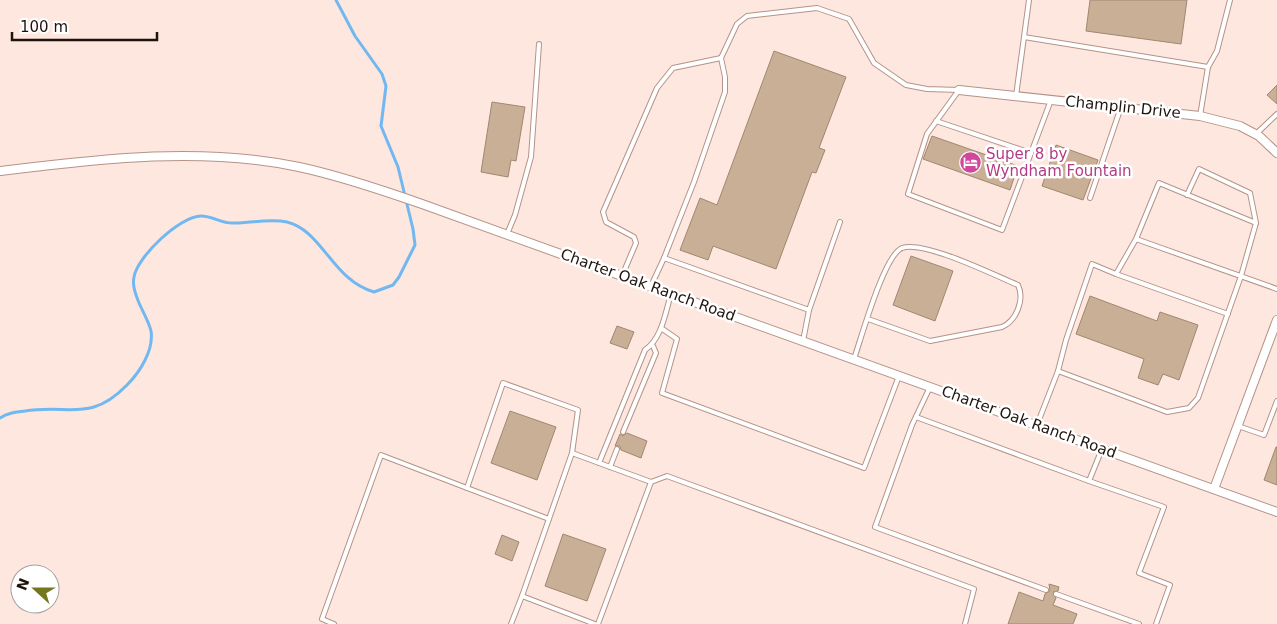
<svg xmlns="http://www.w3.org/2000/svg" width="1277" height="624" viewBox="0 0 1277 624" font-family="'DejaVu Sans',sans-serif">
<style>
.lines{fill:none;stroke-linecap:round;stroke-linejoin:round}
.stream{stroke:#71b8f1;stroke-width:3}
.building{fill:#caaf97;stroke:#a08770}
.lane-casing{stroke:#b59387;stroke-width:6}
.street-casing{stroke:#b59387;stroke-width:10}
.lane{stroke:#fff;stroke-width:4}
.street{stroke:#fff;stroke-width:8}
.labels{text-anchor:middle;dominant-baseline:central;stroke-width:5;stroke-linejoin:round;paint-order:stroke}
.street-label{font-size:15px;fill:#1f130e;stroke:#fff}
.hotel-label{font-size:15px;fill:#b23c85;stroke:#fff;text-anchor:start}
</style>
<rect width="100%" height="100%" fill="#fee7df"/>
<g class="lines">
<!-- stream -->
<path class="stream" d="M0 418C7 413 16 412 25 411 69 404 90 423 127 385 140 372 154 350 151 331 149 322 143 312 139 303 136 295 132 286 134 277 137 257 180 216 201 216 213 216 222 224 234 223 252 223 270 218 287 222 323 231 332 280 374 292L393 285 399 277 415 245 413 229 398 167 381 126 386 86 382 74 355 36 336 0"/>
</g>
<!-- building -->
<g class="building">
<polygon points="1090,0 1187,0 1181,44 1086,31"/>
<polygon points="774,51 846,77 819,148 825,150 816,173 812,172 776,269 713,246 708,260 680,250 700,198 717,205"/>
<polygon points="1277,85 1277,104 1267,95"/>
<polygon points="492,102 525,107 516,161 511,160 508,177 481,172"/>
<polygon points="932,136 1018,166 1010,190 923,159"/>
<polygon points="1056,145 1098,160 1083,200 1042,186"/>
<polygon points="911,256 953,271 935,321 893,305"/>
<polygon points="1090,296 1157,321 1160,312 1198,325 1179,380 1163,374 1158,385 1138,378 1144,359 1076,334"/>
<polygon points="617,326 634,332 627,349 610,343"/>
<polygon points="510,411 556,427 537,480 491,463"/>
<polygon points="627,433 647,441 641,458 621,450 620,446 615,446 620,434 623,436"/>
<polygon points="1276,447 1277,447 1277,485 1264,480"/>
<polygon points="563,534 606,549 587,601 545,586"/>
<polygon points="502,535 519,542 512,561 495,554"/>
<polygon points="1049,584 1059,587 1058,591 1053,592 1056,598 1053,605 1077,614 1073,624 1008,624 1019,592 1043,601 1045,594 1050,591"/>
</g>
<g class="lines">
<defs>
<g id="lane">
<polyline points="1024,37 1208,67"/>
<polyline points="959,90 927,134 908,194 1002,230 1051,100"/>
<polyline points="1016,96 1029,0"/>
<polyline points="1200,116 1208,67 1217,51 1230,0"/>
<polyline points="936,121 1031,153"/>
<polyline points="1256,134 1277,114"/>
<polyline points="1187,195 1199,169 1250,193 1256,223"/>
<polyline points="1090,198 1121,107"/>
<polyline points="507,234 515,215 531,157 539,44"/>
<polyline points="1136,239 1159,183 1256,223 1241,276 1198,398 1189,408 1167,412 1058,371 1066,340 1092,264 1116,274 1136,239 1277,289"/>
<polyline points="664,258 694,182 725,92 725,77 721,58 737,24 747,16 817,8 849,19 874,63 906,85 927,89 959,90"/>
<polyline points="1116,274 1228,314"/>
<polyline points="622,276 636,243 634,237 606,222 603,212 657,88 673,68 721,58"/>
<polyline points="651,286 664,258 809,310 803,341"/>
<polyline points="809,310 840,222"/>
<polyline points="661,328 677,339 662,393 864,468 899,376"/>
<path d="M854 359C861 339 884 255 902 248 924 240 996 276 1018 285 1025 300 1016 321 1002 327L930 341 868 319"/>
<polyline points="930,387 912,425 875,527 1046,590"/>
<polyline points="916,417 1089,481"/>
<polyline points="1037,425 1058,371"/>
<polyline points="1238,426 1264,435 1277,401"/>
<polyline points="623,432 656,353 653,346"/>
<polyline points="1102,449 1089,481 1164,507 1139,573 1170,585 1156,624"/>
<path d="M599 463 645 350C662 338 665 314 671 294"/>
<polyline points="610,467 617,449"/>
<polyline points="549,519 467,488 503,383 578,410 572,453"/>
<polyline points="1056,594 1139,624"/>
<polyline points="334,624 322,619 381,455 467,488"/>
<polyline points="511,624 522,596"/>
<polyline points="595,624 522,596 572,453 651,482 667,476 974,589 965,624"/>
<polyline points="598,624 651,482"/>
</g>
<g id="street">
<polyline points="959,90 1200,116 1240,126 1259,136 1277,153"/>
<path d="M0 171C99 159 200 146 299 167 341 176 382 190 422 204L1277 512"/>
<polyline points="1214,489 1277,320"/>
</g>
</defs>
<!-- lane casing -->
<use href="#lane" class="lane-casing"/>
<!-- street casing -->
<use href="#street" class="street-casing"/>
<!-- lane -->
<use href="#lane" class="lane"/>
<!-- street -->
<use href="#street" class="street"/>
</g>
<!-- icons -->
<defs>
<symbol id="hotel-disc" viewBox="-11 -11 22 22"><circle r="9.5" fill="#d1479c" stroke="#fff"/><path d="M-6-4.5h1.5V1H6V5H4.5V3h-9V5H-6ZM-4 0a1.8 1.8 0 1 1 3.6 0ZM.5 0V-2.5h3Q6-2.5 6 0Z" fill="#fff"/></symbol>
</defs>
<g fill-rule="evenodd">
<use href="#hotel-disc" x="958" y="150" width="25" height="25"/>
</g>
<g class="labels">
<!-- street labels -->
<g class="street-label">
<text transform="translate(1123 107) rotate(6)">Champlin Drive</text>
<text transform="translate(648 285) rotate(20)">Charter Oak Ranch Road</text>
<text transform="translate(1029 422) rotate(20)">Charter Oak Ranch Road</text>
</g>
<!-- hotel labels -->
<g class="hotel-label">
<text x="986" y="154">Super 8 by<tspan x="986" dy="17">Wyndham Fountain</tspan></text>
</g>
</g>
<!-- north arrow -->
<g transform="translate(35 589) rotate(291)"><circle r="24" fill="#ffffff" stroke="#a5a19f"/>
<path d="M0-4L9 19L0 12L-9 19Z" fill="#74771e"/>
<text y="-8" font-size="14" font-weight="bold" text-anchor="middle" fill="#1f130e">N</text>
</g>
<!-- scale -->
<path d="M12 32v8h145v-8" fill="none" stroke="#1f130e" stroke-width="2.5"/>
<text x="20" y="32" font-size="15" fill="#1f130e" stroke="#ffffff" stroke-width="4" paint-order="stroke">100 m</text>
</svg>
